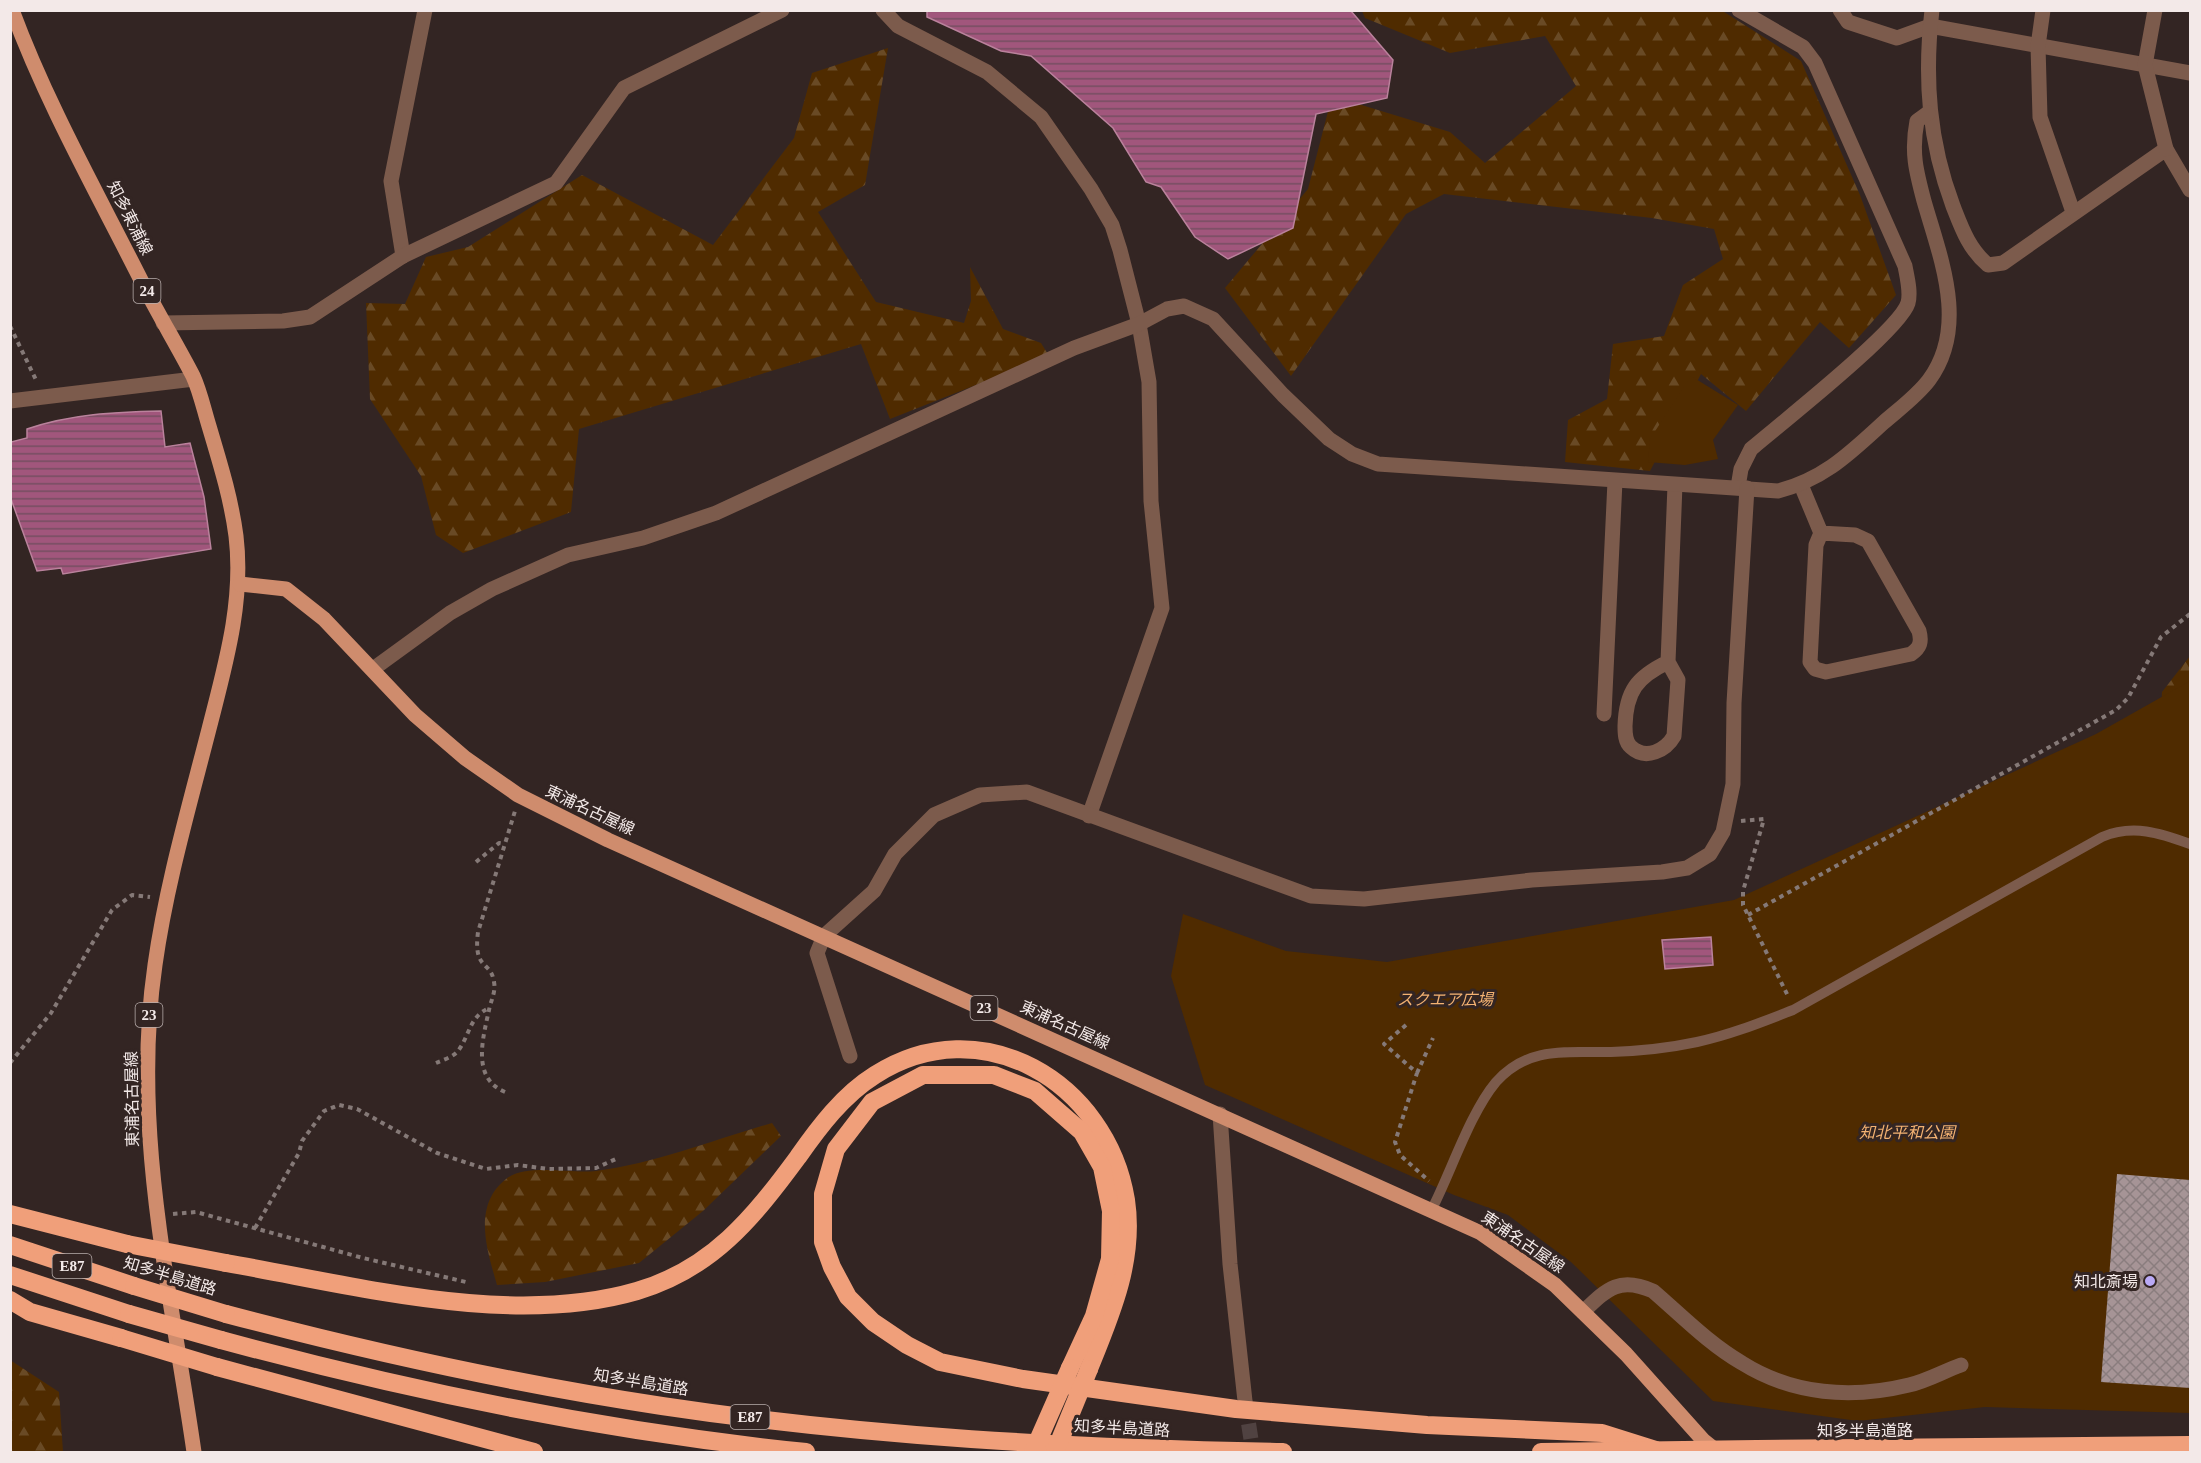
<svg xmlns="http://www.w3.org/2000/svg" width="2201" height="1463" viewBox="0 0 2201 1463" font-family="'Times New Roman','Noto Sans JP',serif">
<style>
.forest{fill:url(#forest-firs)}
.park{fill:#4f2b00}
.water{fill:url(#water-rules);stroke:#ba829c;stroke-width:1.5}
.building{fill:url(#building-cross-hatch)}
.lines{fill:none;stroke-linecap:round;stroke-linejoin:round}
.street-tunnel{stroke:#504241;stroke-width:15;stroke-dasharray:15 8;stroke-linecap:butt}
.path{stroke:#857977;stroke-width:4;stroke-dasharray:4.5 4.5;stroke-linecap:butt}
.lane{stroke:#7c5b4c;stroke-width:10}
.street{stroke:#7c5b4c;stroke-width:15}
.primary{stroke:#cf8c6d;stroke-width:15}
.highway{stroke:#f09f7a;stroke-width:18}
.highway-bridge{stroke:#f09f7a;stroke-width:18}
.poi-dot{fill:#baaaf6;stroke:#332523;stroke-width:2}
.labels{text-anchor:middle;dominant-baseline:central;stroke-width:6;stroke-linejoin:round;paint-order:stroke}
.shield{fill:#332523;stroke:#b9aead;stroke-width:1.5}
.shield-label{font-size:15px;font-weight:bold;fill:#f3e9e8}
.street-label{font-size:16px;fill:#f3e9e8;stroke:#332523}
.park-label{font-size:16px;font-style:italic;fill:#f4b272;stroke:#332523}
.poi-label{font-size:16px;fill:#f3e9e8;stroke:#332523;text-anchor:end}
</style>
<defs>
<pattern id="forest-firs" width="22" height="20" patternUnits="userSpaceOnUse" patternTransform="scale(1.5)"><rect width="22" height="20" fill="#4f2b00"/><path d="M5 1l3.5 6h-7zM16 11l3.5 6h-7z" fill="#694a25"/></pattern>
<pattern id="water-rules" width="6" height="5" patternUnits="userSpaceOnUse" patternTransform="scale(1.5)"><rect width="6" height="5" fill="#a1567c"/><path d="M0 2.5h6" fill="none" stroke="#754e61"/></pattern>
<pattern id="building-cross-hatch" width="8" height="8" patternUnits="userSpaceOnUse" patternTransform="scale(1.5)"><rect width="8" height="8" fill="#a69496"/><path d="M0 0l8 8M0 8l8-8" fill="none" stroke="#8a7d7e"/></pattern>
</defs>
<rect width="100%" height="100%" fill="#332523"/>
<!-- forest -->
<g class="forest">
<polygon points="1721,10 1801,61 1860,195 1896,295 1849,348 1820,322 1746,411 1701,374 1650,471 1565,462 1568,420 1607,399 1613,344 1664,336 1683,285 1723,259 1714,229 1652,218 1444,194 1406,214 1291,376 1225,288 1308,189 1332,96 1450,132 1485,163 1576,86 1545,36 1450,53 1365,18 1362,11"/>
<polygon points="888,48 865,185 818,212 876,302 964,323 971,301 970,267 1003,329 1041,343 1049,356 890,419 861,344 579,429 571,512 463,553 436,535 421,476 370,399 366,303 405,304 426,257 468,247 582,175 713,245 794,138 812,73"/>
<polygon points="2190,656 2190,756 2159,747 2162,692"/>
<path d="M772 1123 781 1136 703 1211 639 1263 545 1282 497 1285C487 1250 472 1206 506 1179 525 1163 572 1174 596 1171 657 1163 713 1140 772 1123Z"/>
<polygon points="10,1360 59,1392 63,1452 11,1452"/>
</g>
<!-- park -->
<g class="park">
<polygon points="1691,376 1738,405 1713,440 1718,459 1685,465 1648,462 1650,439"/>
<polygon points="2190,681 2190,1413 1985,1407 1858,1421 1713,1401 1571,1262 1508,1215 1454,1195 1205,1085 1171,976 1183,914 1286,951 1387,962 1734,900 2096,734"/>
</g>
<!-- water -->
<g class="water">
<polygon points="927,11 1351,11 1393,60 1387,98 1316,114 1293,228 1228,259 1195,237 1161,187 1146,182 1113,128 1031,56 1001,51 927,17"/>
<path d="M161 411 165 447 190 443 204 497 211 549 63 574 61 568 37 571 11 499V442L27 438V429C71 414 115 412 161 411Z"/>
<polygon points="1711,937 1713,965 1665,969 1662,940"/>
</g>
<!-- building -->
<polygon class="building" points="2117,1174 2190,1180 2190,1388 2101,1382"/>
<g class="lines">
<!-- street-tunnel -->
<polyline class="street-tunnel" points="1245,1401 1253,1452"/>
<!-- path -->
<g class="path">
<polyline points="10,326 37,382"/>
<polyline points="1741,821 1764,819 1743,891 1743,905 1788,996"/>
<polyline points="476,862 499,843 505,844"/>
<polyline points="1748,915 2116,710 2128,698 2161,637 2190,614"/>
<polyline points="1406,1025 1384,1044 1417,1073 1395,1142 1400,1155 1429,1181"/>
<polyline points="10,1063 51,1013 112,910 132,895 150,897"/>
<path d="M436 1063C443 1060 453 1057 458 1051 470 1035 469 1017 489 1008"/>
<polyline points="1417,1073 1433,1038"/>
<path d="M505 1092C471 1078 483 1038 489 1010 491 1000 496 992 494 982 491 960 473 971 478 932L515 811"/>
<polyline points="173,1214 196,1212 363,1258 466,1282"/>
<polyline points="255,1228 299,1153 302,1141 324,1111 339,1105 357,1109 437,1153 486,1169 518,1165 548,1169 596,1168 618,1158"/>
</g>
<!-- lane -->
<path class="lane" d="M1432 1209C1451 1172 1470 1113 1496 1082 1529 1045 1568 1053 1611 1052 1640 1051 1669 1048 1697 1042 1730 1035 1762 1022 1793 1010L2102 837C2133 824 2160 833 2190 844"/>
<!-- street -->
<g class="street">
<polyline points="883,10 898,26 987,72 1041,117 1091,189 1112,225 1120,250 1139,324 1149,382 1151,501 1162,608 1089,816"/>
<polyline points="1840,10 1848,22 1897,38 1930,26 2190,73"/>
<path d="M1932 10C1924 79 1929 142 1953 206 1962 229 1969 249 1988 265L2003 263 2166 149 2190 190"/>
<polyline points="2043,10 2038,46 2040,117 2073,212"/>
<polyline points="2155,10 2145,65 2166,149"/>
<polyline points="403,256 391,181 425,10"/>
<polyline points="163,323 283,321 310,317 403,256 556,183 624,88 782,10"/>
<polyline points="10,401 194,379"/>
<path d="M1801 485 1821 533 1816 545 1810 662 1815 669 1826 672 1911 654C1920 648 1922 642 1919 631L1868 541 1855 535 1821 533"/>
<path d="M1738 487 1741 469 1751 449C1779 425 1900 330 1908 303 1911 292 1907 277 1905 266L1815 63 1803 47 1739 10"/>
<path d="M1668 662C1637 677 1626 691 1625 726 1625 733 1625 742 1631 747 1646 761 1666 750 1674 736L1678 680 1668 662 1675 485"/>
<path d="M373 669 450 613 492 589 568 555 643 538 716 513 1074 348 1139 324 1167 309 1184 306 1213 319 1283 395 1329 439 1352 454 1378 464 1778 491C1824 479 1849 454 1883 423 1899 409 1917 396 1929 380 1969 326 1940 257 1924 201 1916 171 1911 152 1917 121L1928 113"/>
<polyline points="1604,714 1615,481"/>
<polyline points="850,1056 817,953 824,936 874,891 895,854 934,815 980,795 1027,792 1311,896 1364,899 1532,880 1662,872 1687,868 1710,854 1723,832 1733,784 1734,703 1747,488"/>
<polyline points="1220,1114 1230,1264 1245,1401"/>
<path d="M1583 1312C1607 1289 1619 1276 1653 1291 1681 1315 1709 1344 1742 1363 1793 1395 1852 1399 1909 1385 1927 1381 1944 1371 1961 1365"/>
</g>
<!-- primary -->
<g class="primary">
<path d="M12 10C48 107 100 198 146 290 161 319 178 347 193 376 200 391 204 410 209 426 220 463 231 498 236 536 244 602 225 666 209 729 189 807 166 886 155 965 131 1129 171 1291 194 1452"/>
<polyline points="240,584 286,589 324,619 415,715 465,758 518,795 608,840 1481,1233 1555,1285 1626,1354 1703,1440 1718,1452"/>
</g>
<!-- highway -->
<g class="highway">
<polyline points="10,1214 127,1244"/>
<polyline points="10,1245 134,1286"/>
<path d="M226 1263C354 1285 510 1328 637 1291 712 1269 753 1218 798 1157 819 1127 843 1095 875 1075 981 1007 1107 1082 1126 1200 1135 1260 1111 1315 1089 1369"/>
<polyline points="10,1275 129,1314"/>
<polyline points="10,1300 30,1312 121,1338"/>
<path d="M226 1314C370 1352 515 1384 662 1406 867 1437 1075 1448 1283 1452"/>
<path d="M221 1340C413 1392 608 1432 806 1452"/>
<polyline points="217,1367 534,1452"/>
<polyline points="1070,1368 1094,1316 1110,1259 1111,1211 1102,1167 1082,1132 1035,1091 994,1075 923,1075 872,1102 836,1149 823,1194 823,1242 832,1267 848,1297 873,1322 907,1345 940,1362 1023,1379 1236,1409 1427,1425 1602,1433 1656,1450"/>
<polyline points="1757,1449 2190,1445"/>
<polyline points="1541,1452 1684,1450"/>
</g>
<!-- highway-bridge -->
<g class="highway-bridge">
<polyline points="127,1244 226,1263"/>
<polyline points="134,1286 226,1314"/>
<polyline points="129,1314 221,1340"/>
<polyline points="121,1338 217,1367"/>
<polyline points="1684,1450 1757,1449"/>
<polyline points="1033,1452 1070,1368"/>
<polyline points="1055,1452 1089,1369"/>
</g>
</g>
<!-- markers -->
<circle class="poi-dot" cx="2150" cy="1281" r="6"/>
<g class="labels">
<!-- shield labels -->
<g class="shield">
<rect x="133.5" y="279" width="27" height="24" rx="4.5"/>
<rect x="970.5" y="996" width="27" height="24" rx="4.5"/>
<rect x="135.5" y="1003" width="27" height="24" rx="4.5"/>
<rect x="52.5" y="1254" width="39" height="24" rx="4.5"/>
<rect x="730.5" y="1405" width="39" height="24" rx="4.5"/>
</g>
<g class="shield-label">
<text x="147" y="291">24</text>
<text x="984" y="1008">23</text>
<text x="149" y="1015">23</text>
<text x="72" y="1266">E87</text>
<text x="750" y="1417">E87</text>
</g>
<!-- street labels -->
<g class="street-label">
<text transform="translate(130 218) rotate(63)">知多東浦線</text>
<text transform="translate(590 810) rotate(25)">東浦名古屋線</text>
<text transform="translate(1065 1025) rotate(24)">東浦名古屋線</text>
<text transform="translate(132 1099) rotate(-91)">東浦名古屋線</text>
<text transform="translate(1523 1242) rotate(34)">東浦名古屋線</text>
<text transform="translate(170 1276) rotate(17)">知多半島道路</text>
<text transform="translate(641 1382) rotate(9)">知多半島道路</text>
<text transform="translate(1122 1428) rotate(3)">知多半島道路</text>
<text x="1865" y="1430">知多半島道路</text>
</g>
<!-- park labels -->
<g class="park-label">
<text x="1445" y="999">スクエア広場</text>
<text x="1907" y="1132">知北平和公園</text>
</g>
<!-- poi labels -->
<g class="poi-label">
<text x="2138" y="1281">知北斎場</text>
</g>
</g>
<!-- border -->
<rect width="2201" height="1463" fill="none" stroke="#f3e9e8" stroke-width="24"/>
</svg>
